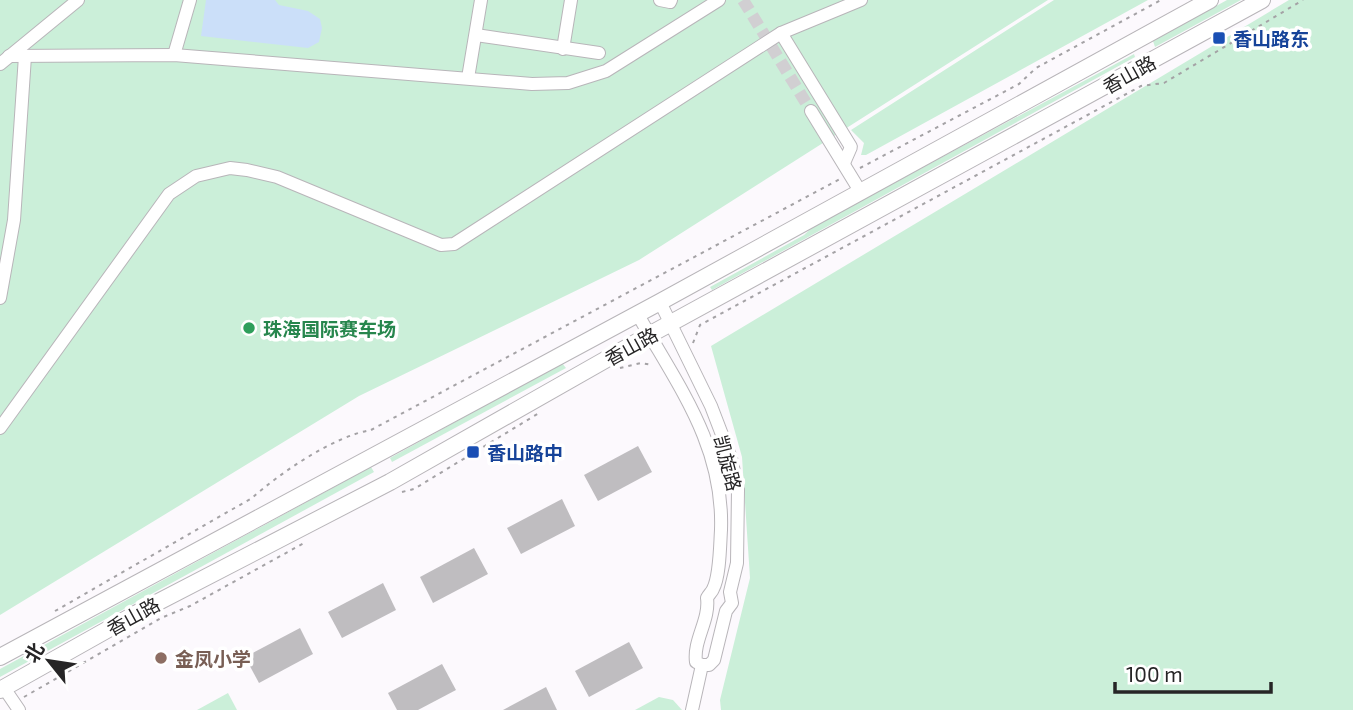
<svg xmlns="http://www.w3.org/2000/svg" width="1353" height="710" viewBox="0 0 1353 710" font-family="'Exo 2','Noto Sans SC',sans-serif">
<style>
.green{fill:#cbefd9}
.water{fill:#cbdff9}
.building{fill:#bfbdc0}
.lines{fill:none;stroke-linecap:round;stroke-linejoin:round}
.minor-tunnel{stroke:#d1cfd2;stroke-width:12;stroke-dasharray:12 6;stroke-linecap:butt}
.minor-casing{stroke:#b8b5b9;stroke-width:14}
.major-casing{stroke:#b8b5b9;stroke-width:18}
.path{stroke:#a4a2a5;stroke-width:2;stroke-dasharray:3.5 5;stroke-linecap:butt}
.minor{stroke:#fff;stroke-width:12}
.major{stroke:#fff;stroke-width:16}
.transit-dot{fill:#1a4fb4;stroke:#fff;stroke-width:2.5}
.leisure-dot{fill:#2e9e5b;stroke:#fff;stroke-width:2.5}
.education-dot{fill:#8d6e63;stroke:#fff;stroke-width:2.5}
.labels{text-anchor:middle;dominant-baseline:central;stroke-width:7;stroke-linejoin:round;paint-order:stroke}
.transit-label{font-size:19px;font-weight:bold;fill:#164399;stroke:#fff;text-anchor:start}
.street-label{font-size:19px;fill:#262526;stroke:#fff}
.leisure-label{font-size:19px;font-weight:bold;fill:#27864d;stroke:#fff;text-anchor:start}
.education-label{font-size:19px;font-weight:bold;fill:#785e54;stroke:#fff;text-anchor:start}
</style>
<rect width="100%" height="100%" fill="#fcf9fd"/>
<!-- green -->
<g class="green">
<polygon points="0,0 1048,0 639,260 359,396 0,615"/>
<polygon points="1054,0 1148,0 866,155 861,155 864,143 851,130"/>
<polygon points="1227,0 1241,0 1155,47 1153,41"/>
<polygon points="1289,0 1353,0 1353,710 721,710 720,700 750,578 742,457 711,346"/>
<polygon points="1134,54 1135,57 712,290 710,287 804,235 814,226"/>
<polygon points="562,363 566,368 392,462 390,458"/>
<polygon points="371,467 374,472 0,677 0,669"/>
<polygon points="228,693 237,710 197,710"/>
<polygon points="659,697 673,700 682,710 635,710"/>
</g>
<!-- water -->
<polygon class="water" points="206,0 275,0 279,5 308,11 320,19 322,28 319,42 308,48 201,36"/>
<!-- building -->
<g class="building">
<polygon points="638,446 652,472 598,501 584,475"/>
<polygon points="562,499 575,526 521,554 507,528"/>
<polygon points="474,548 488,574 433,603 420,577"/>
<polygon points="383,583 396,610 342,638 328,612"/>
<polygon points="300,628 313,654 259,683 245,657"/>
<polygon points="629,642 643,668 589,697 575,671"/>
<polygon points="442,664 456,690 418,710 397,710 388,693"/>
<polygon points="546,687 557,710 503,710"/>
</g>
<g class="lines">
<!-- minor-tunnel -->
<polyline class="minor-tunnel" points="743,0 811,111"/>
<defs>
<g id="minor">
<polyline points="660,0 670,2 671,0"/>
<polyline points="781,33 851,147 844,163"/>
<polyline points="476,35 599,53"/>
<polyline points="563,49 571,0"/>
<polyline points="174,55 190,0"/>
<polyline points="9,56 174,55 532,84 568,83 606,71 719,0"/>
<polyline points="0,64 78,0"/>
<polyline points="468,78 481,0"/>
<polyline points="811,111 860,191"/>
<polyline points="0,298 14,220 25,56"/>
<polyline points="660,302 711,406 731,458 738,490 737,563 730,592 732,603 726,611 714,660 709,665 702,665"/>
<path d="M637 313C677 385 724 444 721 530 720 545 720 576 713 589 712 592 709 594 707 598 710 620 693 640 696 662L702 665"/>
<polyline points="0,428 169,194 196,176 230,168 247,170 277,177 441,245 454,244 781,33 861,0"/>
<polyline points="4,688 19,710"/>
<polyline points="692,710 702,665"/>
</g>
<g id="major">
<polyline points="0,657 660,302 1210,0"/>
<polyline points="0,690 137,613 390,482 649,335 1262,0"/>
</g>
</defs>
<!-- minor casing -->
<use href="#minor" class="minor-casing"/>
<!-- major casing -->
<use href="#major" class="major-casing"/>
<!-- path -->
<g class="path">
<polyline points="860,168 1019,84 1036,68 1161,0"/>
<polyline points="693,343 700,325 1141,86 1164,83 1303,0"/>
<polyline points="620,368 641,363 652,365"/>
<polyline points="402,492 414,489 539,413"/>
<path d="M55 611 252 498C280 473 334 436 371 430L840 179"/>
<polyline points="24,697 161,618 190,606 304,543"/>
</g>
<!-- minor -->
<use href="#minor" class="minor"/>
<!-- major -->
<use href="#major" class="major"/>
</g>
<!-- markers -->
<g class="transit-dot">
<rect x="1212" y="31" width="14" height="14" rx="3.5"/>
<rect x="466" y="445" width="14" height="14" rx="3.5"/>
</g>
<circle class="leisure-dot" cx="249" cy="328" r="7"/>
<circle class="education-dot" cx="161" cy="658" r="7"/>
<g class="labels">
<!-- transit labels -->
<g class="transit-label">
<text x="1233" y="38">香山路东</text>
<text x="487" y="452">香山路中</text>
</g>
<!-- street labels -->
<g class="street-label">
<text transform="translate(1129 74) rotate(-29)">香山路</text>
<text transform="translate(631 346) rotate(-29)">香山路</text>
<text transform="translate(728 463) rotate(75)">凯旋路</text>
<text transform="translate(133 616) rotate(-29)">香山路</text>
</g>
<!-- leisure labels -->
<g class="leisure-label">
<text x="263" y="328">珠海国际赛车场</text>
</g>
<!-- education labels -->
<g class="education-label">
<text x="175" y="658">金凤小学</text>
</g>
</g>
<!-- north arrow -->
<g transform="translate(49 661) rotate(300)" stroke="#ffffff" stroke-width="5" paint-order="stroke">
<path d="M0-5L12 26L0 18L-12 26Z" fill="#262526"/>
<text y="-10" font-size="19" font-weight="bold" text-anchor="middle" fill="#262526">北</text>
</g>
<!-- scale -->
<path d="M1115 682v10h156v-10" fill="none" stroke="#262526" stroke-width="3.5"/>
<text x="1126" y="682" font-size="21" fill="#262526" stroke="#ffffff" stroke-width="5" paint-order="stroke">100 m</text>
</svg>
